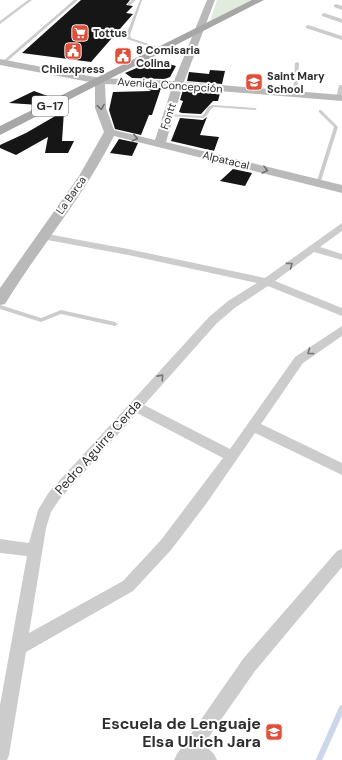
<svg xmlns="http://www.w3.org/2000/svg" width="342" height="760" viewBox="0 0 342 760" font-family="'DM Sans',sans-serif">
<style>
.green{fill:#e2ecde}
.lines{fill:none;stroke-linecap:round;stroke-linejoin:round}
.stream{stroke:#cbd8eb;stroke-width:6}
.building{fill:#161616}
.lane{fill:#ccc;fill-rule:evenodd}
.street{fill:#ccc;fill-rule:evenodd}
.secondary{fill:#b9b9b9;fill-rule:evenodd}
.primary{fill:#a7a7a7;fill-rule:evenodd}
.oneway{stroke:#6d6d6d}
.oneway2{stroke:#767676}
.labels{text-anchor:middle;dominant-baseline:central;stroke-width:4;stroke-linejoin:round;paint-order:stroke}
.far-poi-label{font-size:11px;font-weight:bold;fill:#2f2f2f;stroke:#fff;text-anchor:start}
.far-street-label{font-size:11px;fill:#2f2f2f;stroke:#fff}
.shield{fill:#fff;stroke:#6d6d6d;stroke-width:1}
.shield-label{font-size:12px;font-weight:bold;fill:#2f2f2f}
.street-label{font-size:13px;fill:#2f2f2f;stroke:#fff}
.near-poi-label{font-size:16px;font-weight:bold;fill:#2f2f2f;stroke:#fff;text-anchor:end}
</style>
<rect width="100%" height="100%" fill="#fff"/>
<!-- green -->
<polygon class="green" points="217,0 255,0 209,24"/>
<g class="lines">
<!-- stream -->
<polyline class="stream" points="319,760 342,708"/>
</g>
<!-- building -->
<g class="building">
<polygon points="81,0 130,0 126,5 133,6 126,13 133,14 91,62 22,53"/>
<polygon points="155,60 176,66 170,77 165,79 132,78 125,73"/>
<polygon points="210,70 225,71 222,84 187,81 189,72 209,74"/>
<polygon points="145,87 161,88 152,115 149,115 141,135 115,129 109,110 113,92 151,91"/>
<polygon points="183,90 220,93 218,101 213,101 201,114 182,113 179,112 183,101 180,100"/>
<polygon points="34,91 53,98 39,105 9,103"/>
<polygon points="64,111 62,141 74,141 68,153 45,153 48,137 16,155 0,148 0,145 26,133"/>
<polygon points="207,117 200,135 219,137 214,151 171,141 180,118 203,120"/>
<polygon points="119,139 138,143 132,156 110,153"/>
<polygon points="233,169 252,173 245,186 220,181"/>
</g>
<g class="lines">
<!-- lane -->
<g class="lane">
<polygon points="28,0 32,0 0,24 0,21"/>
<polygon points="74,0 78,0 4,64 2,64 2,62"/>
<polygon points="132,0 136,0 130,5 128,5 128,3"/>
<polygon points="140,0 142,0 130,35 131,38 163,49 163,51 127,39 126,35"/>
<polygon points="297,62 299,63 297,94 295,95 293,94 295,63"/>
<path d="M213 105 255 108 257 109 255 110 214 107C208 110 209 116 203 118L168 116 166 115 168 114 202 116 204 114 208 107Z"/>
<polygon points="319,110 321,110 338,127 320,184 318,185 316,184 334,127 319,112"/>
<polygon points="0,305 41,318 61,310 115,322 118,324 115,326 61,314 41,322 0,309"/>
</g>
<!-- street -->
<g class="street">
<polygon points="336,4 342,6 342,10 334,7 334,5"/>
<polygon points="324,13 342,19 342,23 322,16 322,14"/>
<polygon points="308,25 342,36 342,40 306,28 306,26"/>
<polygon points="339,85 342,85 342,100 340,100 336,98"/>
<path d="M342 223V231L320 247 342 254V260L314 252 275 281 342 308V316L268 286 236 307 217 323 144 405 230 449 295 357 342 326V336L303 363 261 424 342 463V475L255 433 206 504 171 550 133 591 26 652 9 755 7 760H0V705L27 556 0 553V539L29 543 38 510 49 492 209 317 228 301 257 283 128 255 42 239 37 236 42 233 128 249 265 278ZM137 413 223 458 161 540 123 581 29 633 46 528 51 512 59 500Z"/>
<polygon points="342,549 342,567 255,671 204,744 214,754 217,760 174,760 177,754 243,659 337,551"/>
</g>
<!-- secondary -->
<path class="secondary" d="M207 0H215L184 82 342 95V101L182 88 166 142 342 185V193L114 136C84 196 40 247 5 304L0 305V288L79 176 104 132 95 108V83L0 65V59L100 78 174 81ZM105 84 172 87 155 140 114 130 106 108Z"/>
<!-- primary -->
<polygon class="primary" points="252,0 264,0 0,135 0,126"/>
</g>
<!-- one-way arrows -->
<defs><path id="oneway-chevron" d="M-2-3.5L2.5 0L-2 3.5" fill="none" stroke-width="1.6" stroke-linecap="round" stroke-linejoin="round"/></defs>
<g class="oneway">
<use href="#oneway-chevron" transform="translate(101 107) rotate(81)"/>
<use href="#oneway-chevron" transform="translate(135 138) rotate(13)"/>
<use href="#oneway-chevron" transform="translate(265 170) rotate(14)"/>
</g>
<g class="oneway2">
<use href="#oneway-chevron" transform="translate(290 265) rotate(-36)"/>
<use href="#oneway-chevron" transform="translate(310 352) rotate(144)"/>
<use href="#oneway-chevron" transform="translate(161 377) rotate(-48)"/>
</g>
<!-- icons -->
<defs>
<symbol id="supermarket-square" viewBox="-11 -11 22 22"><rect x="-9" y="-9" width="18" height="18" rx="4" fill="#de503a" stroke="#fff"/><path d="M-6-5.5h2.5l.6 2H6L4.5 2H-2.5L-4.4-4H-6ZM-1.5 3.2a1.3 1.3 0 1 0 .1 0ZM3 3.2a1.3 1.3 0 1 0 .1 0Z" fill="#fff"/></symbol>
<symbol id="civic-square" viewBox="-11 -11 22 22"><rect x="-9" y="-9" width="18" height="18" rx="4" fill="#de503a" stroke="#fff"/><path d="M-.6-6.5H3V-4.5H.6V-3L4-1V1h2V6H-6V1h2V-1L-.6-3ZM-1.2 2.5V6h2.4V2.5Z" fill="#fff"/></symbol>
<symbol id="school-square" viewBox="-11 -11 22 22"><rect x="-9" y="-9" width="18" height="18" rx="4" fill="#de503a" stroke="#fff"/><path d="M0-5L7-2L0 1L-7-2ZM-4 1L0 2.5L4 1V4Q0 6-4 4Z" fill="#fff"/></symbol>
</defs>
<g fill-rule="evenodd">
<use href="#supermarket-square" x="70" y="23" width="20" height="20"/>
<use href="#civic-square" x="63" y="41" width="20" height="20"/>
<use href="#civic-square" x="113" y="46" width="20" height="20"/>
<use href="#school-square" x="244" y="72" width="20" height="20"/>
<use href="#school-square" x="264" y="722" width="20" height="20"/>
</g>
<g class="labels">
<!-- far-poi labels -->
<g class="far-poi-label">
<text x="93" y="33">Tottus</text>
<text x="136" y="50">8 Comisaria<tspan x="136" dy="13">Colina</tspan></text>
<text x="73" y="69" text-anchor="middle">Chilexpress</text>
<text x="267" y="76">Saint Mary<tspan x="267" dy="13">School</tspan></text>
</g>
<!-- far-street labels -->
<g class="far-street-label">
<text transform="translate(170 85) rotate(4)">Avenida Concepción</text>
<text transform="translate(168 116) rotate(-72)">Fontt</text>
<text transform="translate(226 160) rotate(14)">Alpatacal</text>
<text transform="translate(71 195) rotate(-55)">La Barca</text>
</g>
<!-- shield labels -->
<rect class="shield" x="32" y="96" width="36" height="20" rx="3"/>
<g class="shield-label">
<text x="50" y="106">G-17</text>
</g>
<!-- street labels -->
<g class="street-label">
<text transform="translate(98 447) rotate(-48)">Pedro Aguirre Cerda</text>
</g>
<!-- near-poi labels -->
<g class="near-poi-label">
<text x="261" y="723">Escuela de Lenguaje<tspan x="261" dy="18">Elsa Ulrich Jara</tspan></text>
</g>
</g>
</svg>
